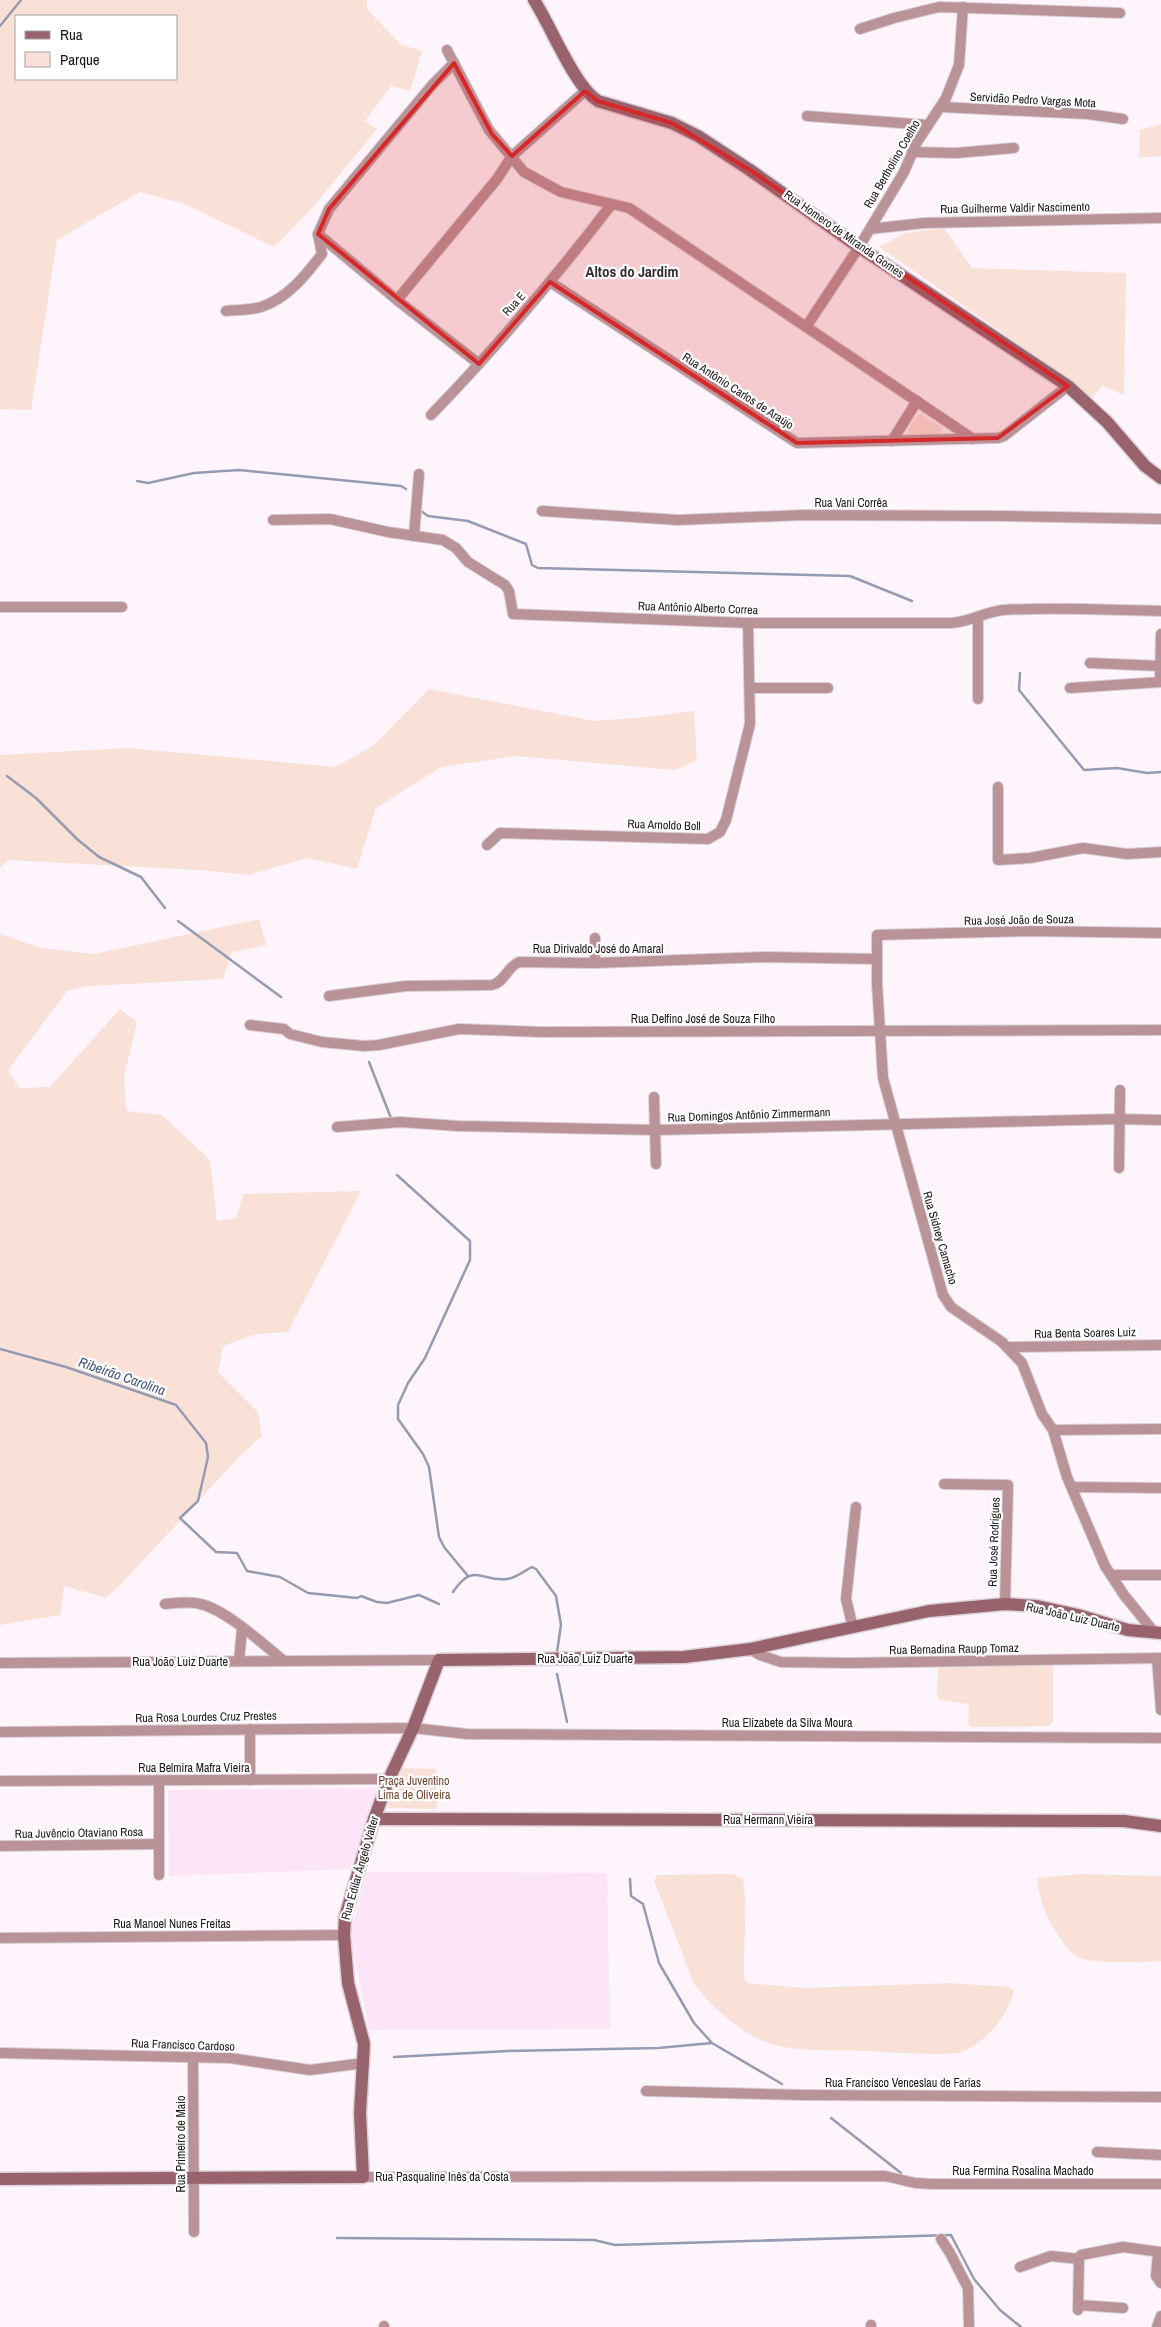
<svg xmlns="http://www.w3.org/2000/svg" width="1161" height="2327" viewBox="0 0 1161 2327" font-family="'Archivo Narrow',sans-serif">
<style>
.built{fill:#fce5f6}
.green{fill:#f9e1d8;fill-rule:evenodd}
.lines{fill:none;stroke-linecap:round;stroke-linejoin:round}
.stream{stroke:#959cb2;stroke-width:2.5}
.street-casing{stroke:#dad0d7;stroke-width:12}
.secondary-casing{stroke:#dad0d7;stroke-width:15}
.street{stroke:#ba9399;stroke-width:10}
.secondary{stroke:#99636d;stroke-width:12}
.marked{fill:#d62828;fill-opacity:0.2;stroke:#d62828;stroke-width:4;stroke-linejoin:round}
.labels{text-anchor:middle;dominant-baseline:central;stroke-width:4.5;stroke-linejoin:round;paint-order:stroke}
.street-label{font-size:12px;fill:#1b1519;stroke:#fff}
.park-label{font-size:12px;fill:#73422f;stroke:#fff}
.water-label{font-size:14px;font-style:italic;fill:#41527d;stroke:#fff}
.quarter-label{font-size:15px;font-weight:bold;fill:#352932;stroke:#fff}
</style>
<rect width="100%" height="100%" fill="#fef4fb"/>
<!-- built -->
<g class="built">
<polygon points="380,1788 350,1869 169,1876 168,1790"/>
<polygon points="367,1872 607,1873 610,2029 369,2030 352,1945 352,1928"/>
</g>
<!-- green -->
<g class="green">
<path d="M0 0H367V9L400 44 422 51 410 91 391 86 365 121 377 129 314 206 274 247 185 204 140 192 57 240 31 410 0 409ZM16 16H176V79H16Z"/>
<polygon points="1161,124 1161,156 1139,158 1140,130"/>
<polygon points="944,228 972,268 1126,273 1124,395 1102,386 1091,399 1072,381 879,247 905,233"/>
<polygon points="921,414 942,427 940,435 909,435 908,429 917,416"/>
<polygon points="429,689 594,721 647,717 694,711 697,761 674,770 516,756 441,767 376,808 357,869 307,858 249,875 200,870 8,860 0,868 0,755 128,748 335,767 373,746"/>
<polygon points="259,919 267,945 232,952 223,979 89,986 67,991 8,1070 19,1088 50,1087 120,1009 137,1022 124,1076 126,1111 162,1115 210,1160 217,1221 236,1218 243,1194 361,1191 288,1332 256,1334 223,1346 218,1372 258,1412 262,1436 239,1457 121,1584 106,1598 64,1586 60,1615 0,1625 0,934 41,948 94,954"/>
<polygon points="1049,1663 1053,1667 1053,1722 1048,1726 971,1727 968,1724 969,1707 967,1704 940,1700 937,1696 938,1669 943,1665"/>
<polygon points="401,1768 436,1769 437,1809 387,1808"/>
<path d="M733 1874 743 1879C748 1907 743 1948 744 1979L747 1983 805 1988 951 1983 1009 1987 1014 1991C1006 2019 987 2041 960 2053 929 2055 899 2053 868 2051 840 2050 812 2052 784 2047 749 2041 715 2011 694 1984L654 1881 657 1875Z"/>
<path d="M1080 1874 1161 1876V1961C1143 1962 1090 1965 1076 1956 1066 1949 1061 1939 1054 1929 1044 1912 1039 1898 1037 1878Z"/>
</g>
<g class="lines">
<!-- stream -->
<g class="stream">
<polyline points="0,26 21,0"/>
<polyline points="137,481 148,483 194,473 239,470 401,486 406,489"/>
<polyline points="421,511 428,516 468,521 526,544 532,565 538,568 850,576 912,601"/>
<polyline points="1020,673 1019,690 1084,770 1117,768 1147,773 1161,772"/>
<polyline points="7,776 36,798 77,839 99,857 141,877 165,908"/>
<polyline points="178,921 281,997"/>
<polyline points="369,1062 391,1118"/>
<polyline points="397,1175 470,1241 470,1260 425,1358 408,1383 398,1405 398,1419 423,1454 429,1467 439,1537 444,1547 468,1576"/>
<polyline points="0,1349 66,1367 176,1405 206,1443 208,1457 198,1501 180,1518 216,1552 237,1553 247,1571 280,1577 308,1593 357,1598 361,1596 377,1602 387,1603 419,1595 439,1604"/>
<path d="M453 1592C474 1561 481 1582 507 1579 516 1578 524 1571 532 1567L536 1569 556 1596 561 1625 557 1652"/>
<polyline points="557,1674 567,1722"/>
<polyline points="630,1879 631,1896 643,1904 659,1963 694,2023 712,2043 782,2084"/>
<polyline points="394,2057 508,2051 658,2048 712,2043"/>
<polyline points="831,2118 901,2173"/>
<polyline points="337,2238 594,2240 615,2245 951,2235 974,2279 1000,2310 1021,2327"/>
</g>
<defs>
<g id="street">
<polyline points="860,29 894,18 939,7 1120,13"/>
<polyline points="447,50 489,130 524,172 561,192 629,208 973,439"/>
<polyline points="941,107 1088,114 1123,119"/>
<polyline points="807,116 928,125"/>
<polyline points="912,152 956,153 1014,148"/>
<polyline points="870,229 924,223 1161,218"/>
<polyline points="318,234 397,300 479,364"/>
<polyline points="550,282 797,443 998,438 1004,436 1068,386"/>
<polyline points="397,300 497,179 512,156 585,91"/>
<path d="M226 311C237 310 250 310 261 307 288 298 305 276 322 254L318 234 329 209 433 84 454 63"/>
<polyline points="806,327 859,247 904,172 917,142 946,98 959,65 963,7"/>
<path d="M431 415C495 349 555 278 611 205"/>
<polyline points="892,441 917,401"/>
<polyline points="542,511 678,520 803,515 1005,516 1161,519"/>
<path d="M273 520 330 519 388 532 443 540 456 548 468 562 505 585 509 591 513 614 748 623H951C969 622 985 612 1003 610 1055 607 1109 610 1161 611"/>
<polyline points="414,536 419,474"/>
<polyline points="0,607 122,607"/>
<polyline points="978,618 978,699"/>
<polyline points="1090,663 1160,666"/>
<polyline points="1160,682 1161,634"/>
<polyline points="750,688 828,688"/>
<polyline points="1070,688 1161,682"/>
<polyline points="998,787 998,860 1030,858 1083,848 1127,854 1161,852"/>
<polyline points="487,845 500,833 708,839 720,832 726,820 750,724 748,623"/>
<polyline points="595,938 595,963"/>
<path d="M329 996 406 986 492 985C505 982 507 967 519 962L595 963 766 957 877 959"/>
<polyline points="250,1025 284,1029 290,1034 322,1042 364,1046 379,1045 459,1029 541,1032 1161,1030"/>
<polyline points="654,1097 656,1164"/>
<polyline points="337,1127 400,1122 458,1126 655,1130 1118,1119 1161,1120"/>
<polyline points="1119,1168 1120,1090"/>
<polyline points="1009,1347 1161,1345"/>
<polyline points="1053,1430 1161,1429"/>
<polyline points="944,1484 1008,1485 1005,1604"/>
<polyline points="1073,1487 1161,1488"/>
<polyline points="1111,1575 1161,1575"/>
<path d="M165 1604C176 1603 189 1601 200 1604 225 1609 263 1644 284 1661"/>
<polyline points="853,1628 846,1599 856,1507"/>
<polyline points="1154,1632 1124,1595 1105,1566 1067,1477 1053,1430 1042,1414 1022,1363 1002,1342 951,1307 943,1295 883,1078 877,983 877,935 1029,931 1161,933"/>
<polyline points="750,1649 760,1655 781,1662 850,1663 1161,1658"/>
<polyline points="1157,1658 1161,1710"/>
<polyline points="239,1661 242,1629"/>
<polyline points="0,1663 439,1660"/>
<polyline points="250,1729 250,1780"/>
<polyline points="0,1732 413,1728 467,1734 1161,1738"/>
<polyline points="0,1781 389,1779"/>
<polyline points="159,1781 159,1875"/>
<polyline points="0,1846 159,1844"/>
<polyline points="0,1938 344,1935"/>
<polyline points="0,2053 230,2058 310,2070 364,2063"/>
<polyline points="193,2057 194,2232"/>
<polyline points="646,2091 803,2095 1161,2097"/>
<polyline points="1097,2152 1161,2155"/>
<polyline points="363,2177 885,2176 915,2183 932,2184 1161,2184"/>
<polyline points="941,2239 950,2253 968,2288 969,2327"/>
<polyline points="1158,2252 1156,2276 1161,2283"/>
<polyline points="1020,2267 1051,2256 1079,2259"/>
<polyline points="1078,2305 1123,2308"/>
<polyline points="1078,2310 1079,2259 1081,2255 1123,2247 1161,2252"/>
<polyline points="871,2325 871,2327"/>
<polyline points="384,2326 384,2327"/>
<polyline points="1157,2327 1161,2316"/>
</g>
<g id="secondary">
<path d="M534 0C551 26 574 86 598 101L672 123 698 136 750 170 859 247 1068 386 1107 422 1145 466 1161 478"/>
<polyline points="374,1819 1124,1821 1161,1826"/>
<polyline points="0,2179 363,2177 360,2113 364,2044 348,1983 344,1935 345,1917 374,1819 389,1779 413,1728 439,1660 684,1657 750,1649 929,1611 1005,1604 1037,1606 1078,1615 1128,1630 1161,1633"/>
</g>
</defs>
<!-- street casing -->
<use href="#street" class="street-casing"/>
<!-- secondary casing -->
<use href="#secondary" class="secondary-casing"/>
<!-- street -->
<use href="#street" class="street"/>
<!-- secondary -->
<use href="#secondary" class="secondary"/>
</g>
<!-- marked area -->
<path class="marked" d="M454 63 492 134 512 156 585 91 598 101 672 123 750 170 1068 386 998 438 797 443 550 282 479 364 318 234 329 209Z"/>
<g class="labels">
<!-- street labels -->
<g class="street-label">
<text transform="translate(1033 100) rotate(3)">Servidão Pedro Vargas Mota</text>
<text transform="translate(892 164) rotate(-60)">Rua Bertholino Coelho</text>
<text transform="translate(1015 208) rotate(-1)">Rua Guilherme Valdir Nascimento</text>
<text transform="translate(844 234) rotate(35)">Rua Homero de Miranda Gomes</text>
<text transform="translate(514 304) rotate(-48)">Rua E</text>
<text transform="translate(738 391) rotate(33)">Rua Antônio Carlos de Araújo</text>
<text x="851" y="503">Rua Vani Corrêa</text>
<text transform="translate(698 608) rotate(2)">Rua Antônio Alberto Correa</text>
<text transform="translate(664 825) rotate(2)">Rua Arnoldo Boll</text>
<text transform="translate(1019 920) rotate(-1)">Rua José João de Souza</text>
<text x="598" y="949">Rua Dirivaldo José do Amaral</text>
<text x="703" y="1019">Rua Delfino José de Souza Filho</text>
<text transform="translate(749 1115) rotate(-2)">Rua Domingos Antônio Zimmermann</text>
<text transform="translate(940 1238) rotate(74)">Rua Sidney Camacho</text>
<text transform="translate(1085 1333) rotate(-1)">Rua Benta Soares Luiz</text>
<text transform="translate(994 1542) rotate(-88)">Rua José Rodrigues</text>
<text transform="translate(1073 1617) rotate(13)">Rua João Luiz Duarte</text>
<text transform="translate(954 1649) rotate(-1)">Rua Bernadina Raupp Tomaz</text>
<text x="585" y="1659">Rua João Luiz Duarte</text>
<text x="180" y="1662">Rua João Luiz Duarte</text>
<text transform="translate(206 1717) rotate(-1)">Rua Rosa Lourdes Cruz Prestes</text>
<text x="787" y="1723">Rua Elizabete da Silva Moura</text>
<text x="194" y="1768">Rua Belmira Mafra Vieira</text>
<text x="768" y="1820">Rua Hermann Vieira</text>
<text transform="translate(79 1833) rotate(-1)">Rua Juvêncio Otaviano Rosa</text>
<text transform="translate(360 1868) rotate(-74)">Rua Edilar Ângelo Valter</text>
<text x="172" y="1924">Rua Manoel Nunes Freitas</text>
<text transform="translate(183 2045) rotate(2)">Rua Francisco Cardoso</text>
<text x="903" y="2083">Rua Francisco Venceslau de Farias</text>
<text transform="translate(181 2144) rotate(-90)">Rua Primeiro de Maio</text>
<text x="1023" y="2171">Rua Fermina Rosalina Machado</text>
<text x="442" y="2177">Rua Pasqualine Inês da Costa</text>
</g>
<!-- park labels -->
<g class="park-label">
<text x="414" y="1781">Praça Juventino<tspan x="414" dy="14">Lima de Oliveira</tspan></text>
</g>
<!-- water labels -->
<g class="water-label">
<text transform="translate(122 1376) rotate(19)">Ribeirão Carolina</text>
</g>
<!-- quarter labels -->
<g class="quarter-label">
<text x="632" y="271">Altos do Jardim</text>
</g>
</g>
<!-- legend -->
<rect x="15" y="15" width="162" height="65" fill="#ffffff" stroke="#a4a1a3"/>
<rect x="25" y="31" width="25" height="8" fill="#99636d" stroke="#a4a1a3"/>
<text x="60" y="40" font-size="15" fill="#1b1519">Rua</text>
<rect x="25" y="52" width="25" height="15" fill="#f9e1d8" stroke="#a4a1a3"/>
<text x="60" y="65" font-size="15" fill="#1b1519">Parque</text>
</svg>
